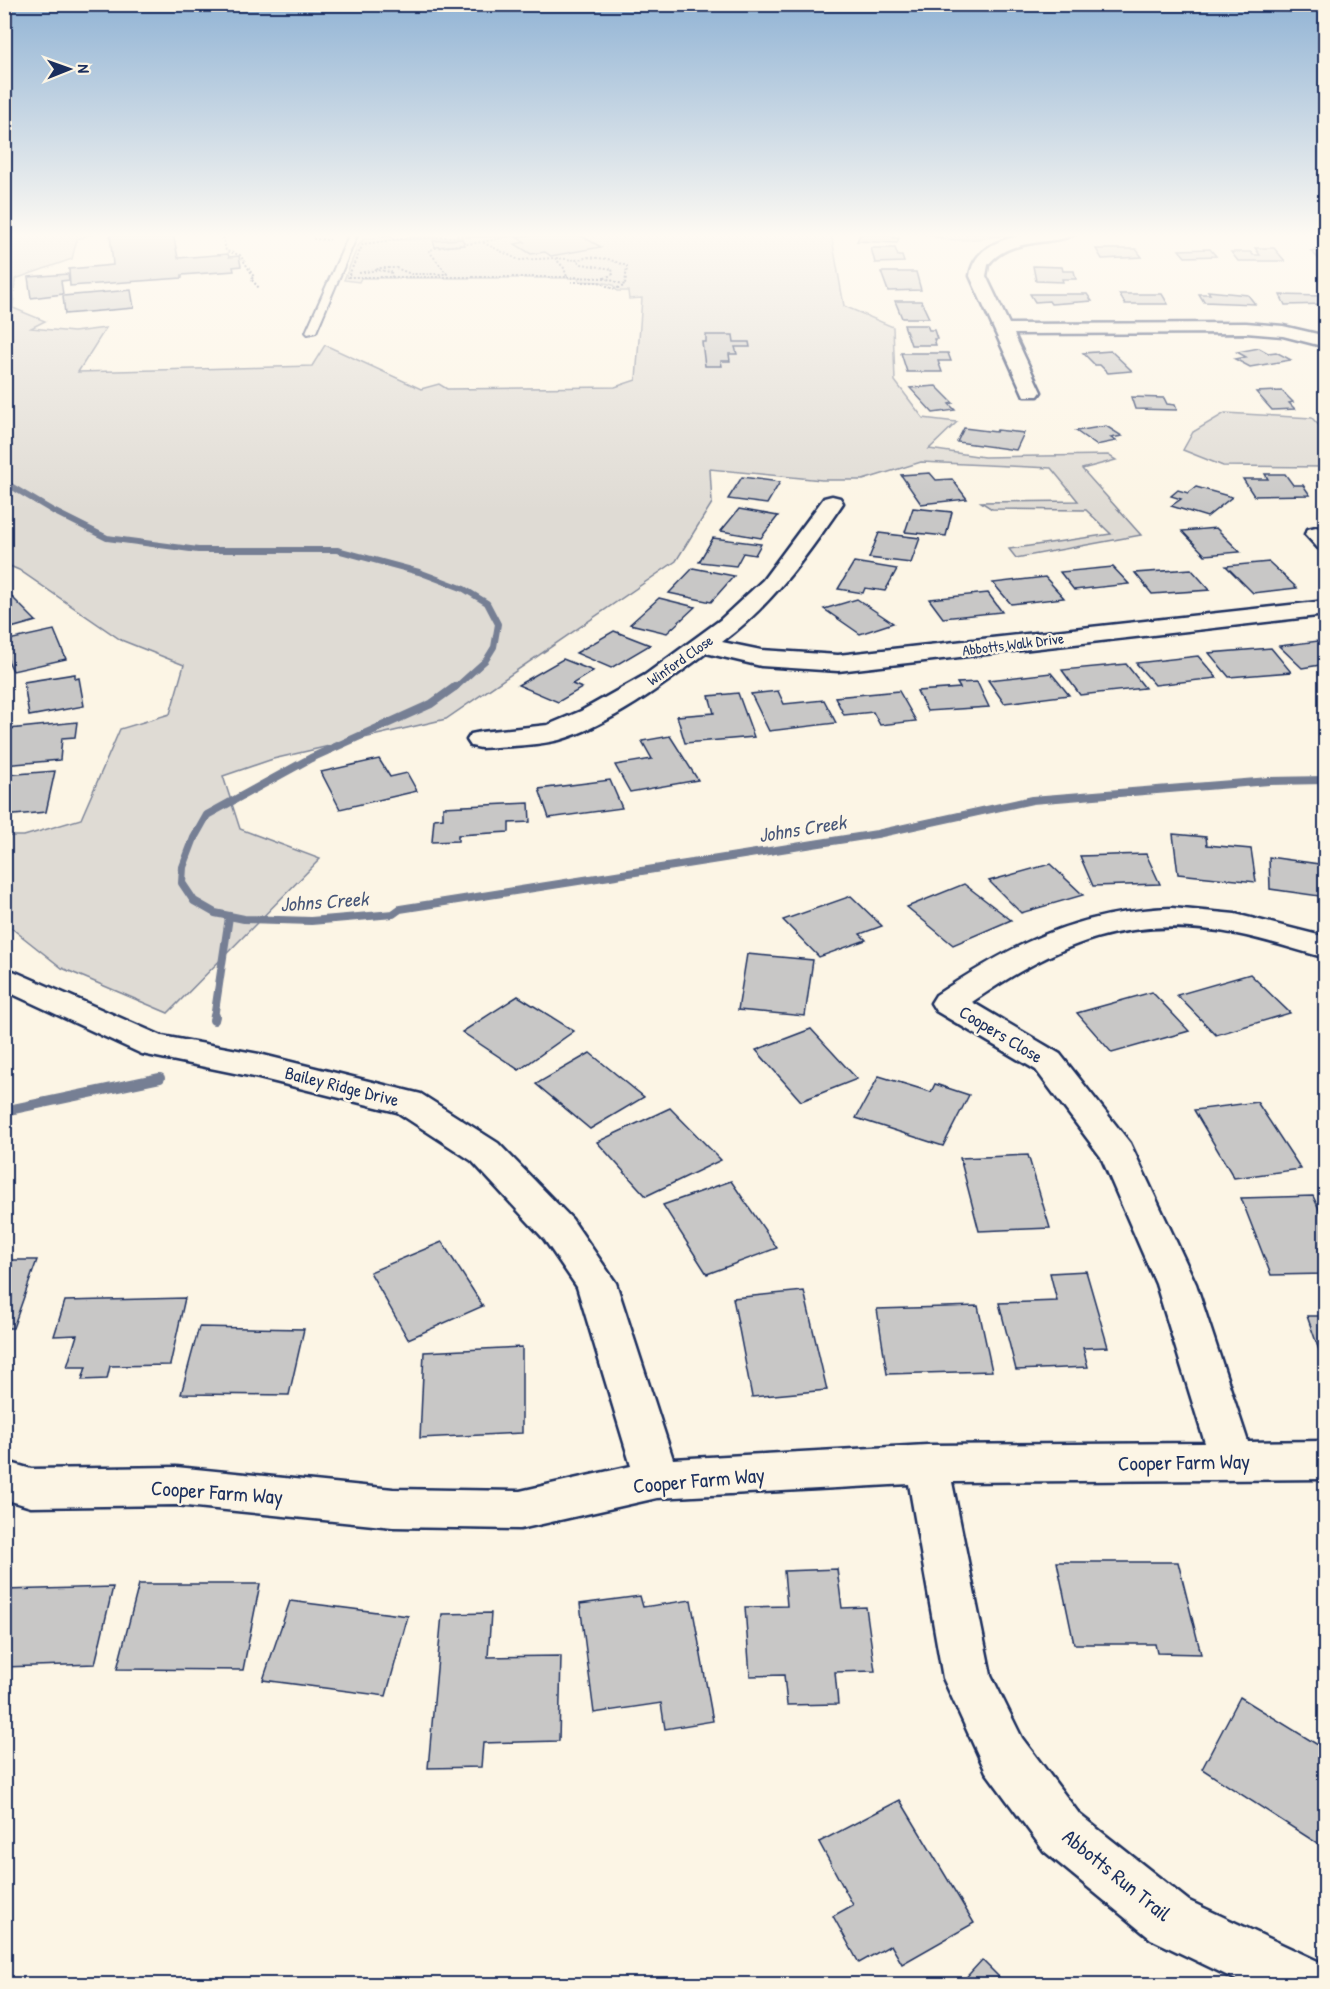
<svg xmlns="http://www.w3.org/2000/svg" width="1330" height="1989" viewBox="0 0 1330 1989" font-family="'Patrick Hand',sans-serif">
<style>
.green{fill:#dfdbd4;stroke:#7d8599;stroke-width:1.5}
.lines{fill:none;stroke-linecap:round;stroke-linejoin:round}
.stream-far2{stroke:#767f94;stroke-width:6}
.stream-far1{stroke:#767f94;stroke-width:8}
.stream{stroke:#767f94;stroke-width:10}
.building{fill:#c8c7c6;stroke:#1b2f5e;stroke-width:1.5}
.service-casing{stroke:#1b2f5e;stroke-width:4}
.minor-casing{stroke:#1b2f5e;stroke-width:5}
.path{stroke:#1b2f5e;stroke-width:2;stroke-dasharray:2 2;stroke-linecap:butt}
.service{fill:#fcf5e5;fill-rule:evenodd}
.minor{fill:#fcf5e5;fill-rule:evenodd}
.labels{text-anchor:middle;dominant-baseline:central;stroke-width:5;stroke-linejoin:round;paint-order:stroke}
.far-street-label{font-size:15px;fill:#1b2f5e;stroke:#fcf5e5}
.street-label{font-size:18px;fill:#1b2f5e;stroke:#fcf5e5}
.water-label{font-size:20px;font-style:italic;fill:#485779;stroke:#fcf5e5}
.near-street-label{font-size:21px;fill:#1b2f5e;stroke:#fcf5e5}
</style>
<rect width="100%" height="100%" fill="#fcf5e5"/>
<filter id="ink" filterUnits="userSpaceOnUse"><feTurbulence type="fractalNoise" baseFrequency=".0167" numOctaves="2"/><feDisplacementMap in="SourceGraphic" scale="12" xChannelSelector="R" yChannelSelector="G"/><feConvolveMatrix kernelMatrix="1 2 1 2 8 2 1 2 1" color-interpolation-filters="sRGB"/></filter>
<g filter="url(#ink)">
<!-- green -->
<g class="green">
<polygon points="4,233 95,233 77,239 72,259 15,279 13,308 45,321 31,328 74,332 106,328 78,372 312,366 325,345 421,389 439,384 447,389 615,387 636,380 642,298 629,299 628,291 617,291 613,285 601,282 579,281 578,278 361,278 359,282 344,280 358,246 364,239 390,236 394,240 511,236 513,233 831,233 844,306 893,327 895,381 923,418 957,422 929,449 984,457 1108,455 1116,460 1082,469 1141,535 1016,558 1009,549 1111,534 1086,510 992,509 981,502 1078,501 1051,468 921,462 863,480 822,480 710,469 712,503 676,561 446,719 273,759 223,776 240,829 320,859 168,1013 62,968 5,923 5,836 24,836 81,819 120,729 170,714 184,665 121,640 19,570 5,564"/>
<path d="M925 233H1019C992 237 950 246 925 233Z"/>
<polygon points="1225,413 1312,418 1325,432 1325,467 1223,466 1183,450 1193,432"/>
</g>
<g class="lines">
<!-- stream-far2 -->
<polyline class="stream-far2" points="4,482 53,511 107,538 198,550 337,550 419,572 464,589 487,603 498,624 494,647 486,660 455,688"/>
<!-- stream-far1 -->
<g class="stream-far1">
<polyline points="456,686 431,704 311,758 207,815 194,838 183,867 182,883 194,901 215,913 244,919 311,921 393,914 400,909 877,834 1032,800 1269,781 1326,780"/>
<polyline points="214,1018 229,917"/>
</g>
<!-- stream -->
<g class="stream">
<polyline points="214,1020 215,1016"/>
<polyline points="4,1111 160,1078"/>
</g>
</g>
<!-- building -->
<g class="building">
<polygon points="110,233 173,233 178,258 228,254 229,257 239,256 241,266 233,267 234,271 182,275 182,278 70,286 69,269 113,265"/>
<polygon points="544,233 576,233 601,247 551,256 545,252 531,254 515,244 525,242 516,237"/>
<polygon points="861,233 895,233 893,238 899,238 897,243 857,241"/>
<polygon points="462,239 465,245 435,247 433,241"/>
<polygon points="871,248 895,248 898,256 902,256 904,262 875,263"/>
<polygon points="1255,248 1274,248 1285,261 1238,261 1231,252 1251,252 1253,255 1260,255"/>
<polygon points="1096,249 1136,249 1142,257 1102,259"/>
<polygon points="1210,249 1216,256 1185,257 1179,250"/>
<polygon points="1311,251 1326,251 1326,261 1321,261"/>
<polygon points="1033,266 1062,267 1063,271 1074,271 1076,279 1062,279 1063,282 1036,281"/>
<polygon points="881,272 916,272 921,290 888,291"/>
<polygon points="68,274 69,280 61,281 63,294 31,298 28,277"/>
<polygon points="131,290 134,308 65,314 63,296"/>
<polygon points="1208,291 1248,295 1255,304 1204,302 1199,294 1210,294"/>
<polygon points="1030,294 1087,294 1092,301 1051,304 1049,301 1035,302"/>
<polygon points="1119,294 1162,294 1168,304 1125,304"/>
<polygon points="1280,295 1322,296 1326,304 1285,305"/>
<polygon points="895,301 921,301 929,318 902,318"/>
<polygon points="904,325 927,325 929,330 934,330 937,339 934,339 936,345 911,345"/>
<polygon points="706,335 733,335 734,342 749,342 750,347 735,347 737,354 729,354 730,361 721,361 722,366 705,366 702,342 706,342"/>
<polygon points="1259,348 1268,353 1276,352 1291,360 1250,367 1235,359 1246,357 1237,352"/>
<polygon points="1111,351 1132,371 1108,373 1100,365 1095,365 1083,353"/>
<polygon points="901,353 948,353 951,361 938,361 942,372 907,372"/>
<polygon points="936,386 953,403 949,404 955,410 933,413 910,388"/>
<polygon points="1282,391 1293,402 1289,403 1295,409 1272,410 1256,392"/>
<polygon points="1131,397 1164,398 1167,404 1175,405 1177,410 1135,409"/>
<polygon points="1106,426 1122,436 1111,438 1116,441 1096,445 1076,431"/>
<polygon points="964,428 996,432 997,430 1024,433 1016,450 957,442"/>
<polygon points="930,473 936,480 952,479 967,499 921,504 901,475"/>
<polygon points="1265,474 1285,474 1293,485 1303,485 1310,495 1254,496 1243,479 1268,479"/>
<polygon points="742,477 780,482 767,504 728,499"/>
<polygon points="1196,487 1232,497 1207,517 1171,506 1181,499 1171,496 1178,490 1188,493"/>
<polygon points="913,508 952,512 946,536 905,532"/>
<polygon points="739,509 778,516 761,538 721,531"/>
<polygon points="1216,528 1240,552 1205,555 1182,531"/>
<polygon points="879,533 920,538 911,563 869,558"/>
<polygon points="713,538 761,544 755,555 743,553 736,566 699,562"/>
<polygon points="854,562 897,569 885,591 865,588 863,593 838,589"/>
<polygon points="1269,562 1297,588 1253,593 1226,566"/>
<polygon points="1113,567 1129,584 1074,590 1060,572"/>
<polygon points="693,568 734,576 711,602 669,593"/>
<polygon points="1191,569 1210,590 1152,594 1135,573"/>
<polygon points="1045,577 1064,598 1011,604 993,583"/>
<polygon points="988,593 1002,612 943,618 929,599"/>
<polygon points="11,596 36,621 4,630 4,598"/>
<polygon points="659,598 695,607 667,633 630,624"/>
<polygon points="857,599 893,623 860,634 824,609"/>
<polygon points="54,630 66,659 13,671 4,652 4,641"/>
<polygon points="614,631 650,645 611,668 576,653"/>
<polygon points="1326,640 1326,664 1302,668 1279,646"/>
<polygon points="1271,648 1291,672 1229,677 1209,653"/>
<polygon points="1198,656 1217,678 1155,685 1136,663"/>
<polygon points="563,659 593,671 572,684 582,688 558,702 518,685"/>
<polygon points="1126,664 1145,688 1080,695 1062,670"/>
<polygon points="1051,673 1069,695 1004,703 988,680"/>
<polygon points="75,674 75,679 79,678 84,706 29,716 24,682"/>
<polygon points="977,682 989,707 927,711 917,691 960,688 957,683"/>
<polygon points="778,691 784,704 824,700 836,723 769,731 751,694"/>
<polygon points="899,691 916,721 880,725 873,712 844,715 835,697"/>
<polygon points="738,693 754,737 685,743 677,716 714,713 709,696"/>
<polygon points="77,722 75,737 62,738 60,760 4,765 9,729"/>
<polygon points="670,736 698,780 630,792 615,765 652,759 642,741"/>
<polygon points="379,759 390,777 407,773 417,791 340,809 321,772"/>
<polygon points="55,771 46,812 4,816 4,775"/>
<polygon points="610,780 622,808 549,818 539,789"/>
<polygon points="529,803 530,822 509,823 509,832 458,835 458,841 432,842 434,819 443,818 443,807"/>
<polygon points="1173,834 1206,837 1207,845 1251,849 1256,882 1178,874"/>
<polygon points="1146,854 1160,884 1093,886 1080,856"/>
<polygon points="1269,857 1326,865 1326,897 1270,889"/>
<polygon points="1050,864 1083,895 1021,913 989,881"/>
<polygon points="964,884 1011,920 953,945 907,907"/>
<polygon points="851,896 882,926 860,934 866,940 819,957 783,920"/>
<polygon points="747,954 813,960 805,1016 738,1010"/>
<polygon points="1250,974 1290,1013 1216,1035 1177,995"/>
<polygon points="1152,992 1189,1031 1112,1053 1077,1013"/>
<polygon points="518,996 574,1031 519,1070 462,1032"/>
<polygon points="811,1029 857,1079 801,1101 756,1050"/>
<polygon points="590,1053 644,1097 590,1129 536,1084"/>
<polygon points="879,1076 931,1092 935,1084 969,1095 943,1146 856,1118"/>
<polygon points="1257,1102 1301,1169 1234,1178 1194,1110"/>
<polygon points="670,1108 721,1160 646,1196 597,1142"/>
<polygon points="1028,1155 1050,1228 979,1231 960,1158"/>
<polygon points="731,1181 777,1248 707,1274 663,1205"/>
<polygon points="1313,1196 1326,1224 1326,1274 1271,1275 1241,1198"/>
<polygon points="442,1242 483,1306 408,1339 370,1272"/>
<polygon points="4,1260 37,1260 13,1328 4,1328"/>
<polygon points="1086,1271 1108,1347 1083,1348 1088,1367 1016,1370 999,1303 1057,1301 1050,1273"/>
<polygon points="804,1291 827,1390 752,1397 733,1298"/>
<polygon points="185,1298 170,1365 110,1366 107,1379 82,1380 86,1367 67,1367 77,1335 54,1336 65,1301"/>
<polygon points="978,1306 992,1371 887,1374 877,1309"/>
<polygon points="1307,1316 1326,1316 1326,1370"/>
<polygon points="199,1327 304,1329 289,1395 181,1394"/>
<polygon points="522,1347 522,1433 420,1438 424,1352"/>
<polygon points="1057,1562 1178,1562 1201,1654 1157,1653 1155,1644 1074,1644"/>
<polygon points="837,1569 842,1608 866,1607 875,1671 835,1672 838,1704 787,1705 784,1675 750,1676 745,1607 787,1606 784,1571"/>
<polygon points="139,1584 260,1584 243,1670 117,1669"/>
<polygon points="113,1587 95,1664 4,1667 4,1590"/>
<polygon points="640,1596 643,1607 691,1600 713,1721 665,1729 661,1703 594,1713 580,1604"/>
<polygon points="290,1601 408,1616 386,1696 263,1680"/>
<polygon points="491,1613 488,1657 561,1656 559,1741 483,1743 481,1767 428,1768 442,1614"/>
<polygon points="1240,1697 1326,1750 1326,1849 1202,1769"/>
<polygon points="900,1800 974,1923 902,1964 891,1945 859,1963 833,1916 853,1905 819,1842"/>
<polygon points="982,1960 1006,1984 960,1984"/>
<polygon points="4,1979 47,1984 4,1984"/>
</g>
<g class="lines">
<defs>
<polygon id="service" points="350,233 358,233 316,332 308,334 306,332"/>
<g id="minor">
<path d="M1032 233H1074C1062 246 1010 235 988 265L986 276 1009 324 1246 323 1283 326 1326 336V347L1283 336 1246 333 1014 334 1041 392 1038 396H1024L970 276C974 245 1006 238 1032 233Z"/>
<path d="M832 496 840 498 843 503C808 554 772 605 722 642L761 650 838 655 1326 601V615L838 671 761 666 706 653C665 684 609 726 559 740 535 746 506 746 481 748L471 746 467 740 471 734 481 732 548 725 581 711 645 675 720 620 763 580 824 498Z"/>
<polygon points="1316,527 1326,531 1326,550 1318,548 1305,534 1308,529"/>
<path d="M1172 908 1235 914 1326 937V958C1296 950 1267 940 1237 934 1129 913 1060 942 972 1002L1060 1054 1130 1143 1196 1284 1248 1442 1326 1441V1479L952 1482 991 1675 1022 1738 1080 1815 1189 1901 1324 1964 1326 1984H1245L1151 1939 1044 1851 986 1772 943 1678 909 1484 657 1498 520 1529 393 1527 176 1505 31 1507 4 1499V1461L31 1469 176 1467 393 1489 520 1491 631 1466 577 1287 544 1239 472 1161 397 1112 259 1078 142 1054 4 990V967L162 1036 259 1054 421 1094 498 1143 572 1219 616 1283 673 1459 927 1445 1205 1443 1156 1284 1101 1157 1036 1070 936 1011 931 1003 936 995C1013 944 1078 911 1172 908Z"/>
</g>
</defs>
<!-- service casing -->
<use href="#service" class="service-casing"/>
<!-- minor casing -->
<use href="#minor" class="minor-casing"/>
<!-- path -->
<g class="path">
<polyline points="222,233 226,251 240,255 254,277 251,279 259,288"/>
<polygon points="508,235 512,236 482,242 519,260 555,258 564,268 567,277 348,277 363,244 408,238"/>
<polyline points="313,239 330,240"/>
<polygon points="588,257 608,259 627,266 625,285 605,278 613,274 612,269 582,264 576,260"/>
<polyline points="556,258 576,260"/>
<polyline points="377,270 378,268 396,268 411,274 447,274 429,251 435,248 482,242"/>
<polyline points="359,273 377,270 391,272 392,277"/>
<polyline points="567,277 605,278"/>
<polyline points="572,277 572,282 599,282 613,289 625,286"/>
</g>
<!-- service -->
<use href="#service" class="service"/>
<!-- minor -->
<use href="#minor" class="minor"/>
</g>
</g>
<!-- sky -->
<linearGradient id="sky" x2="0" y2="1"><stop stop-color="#92b4d5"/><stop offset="0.46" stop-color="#fefaf3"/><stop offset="1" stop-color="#fefaf3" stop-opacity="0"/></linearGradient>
<rect width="1330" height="511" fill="url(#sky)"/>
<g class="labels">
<!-- far-street labels -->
<g class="far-street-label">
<text transform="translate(1013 644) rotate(-7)">Abbotts Walk Drive</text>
<text transform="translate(680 660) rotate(-35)">Winford Close</text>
</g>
<!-- street labels -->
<g class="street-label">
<text transform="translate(1001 1034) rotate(31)">Coopers Close</text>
<text transform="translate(342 1086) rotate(14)">Bailey Ridge Drive</text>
</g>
<!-- water labels -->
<g class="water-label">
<text transform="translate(802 828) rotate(-9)">Johns Creek</text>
<text transform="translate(324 901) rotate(-4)">Johns Creek</text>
</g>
<!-- near-street labels -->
<g class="near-street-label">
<text transform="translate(1184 1462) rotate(-1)">Cooper Farm Way</text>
<text transform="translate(699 1480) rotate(-5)">Cooper Farm Way</text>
<text transform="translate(217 1492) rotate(4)">Cooper Farm Way</text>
<text transform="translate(1117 1875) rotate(39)">Abbotts Run Trail</text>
</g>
</g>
<!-- margin -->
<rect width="1330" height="1989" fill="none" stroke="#fcf5e5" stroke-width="24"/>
<rect x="12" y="12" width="1306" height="1965" fill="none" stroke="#1b2f5e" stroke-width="2" filter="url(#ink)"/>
<!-- north arrow -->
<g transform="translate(69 69) rotate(89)" stroke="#fcf5e5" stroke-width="4.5" paint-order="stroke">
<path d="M0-4.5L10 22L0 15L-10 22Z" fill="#1b2f5e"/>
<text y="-9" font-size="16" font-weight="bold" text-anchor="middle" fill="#1b2f5e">N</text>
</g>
</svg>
